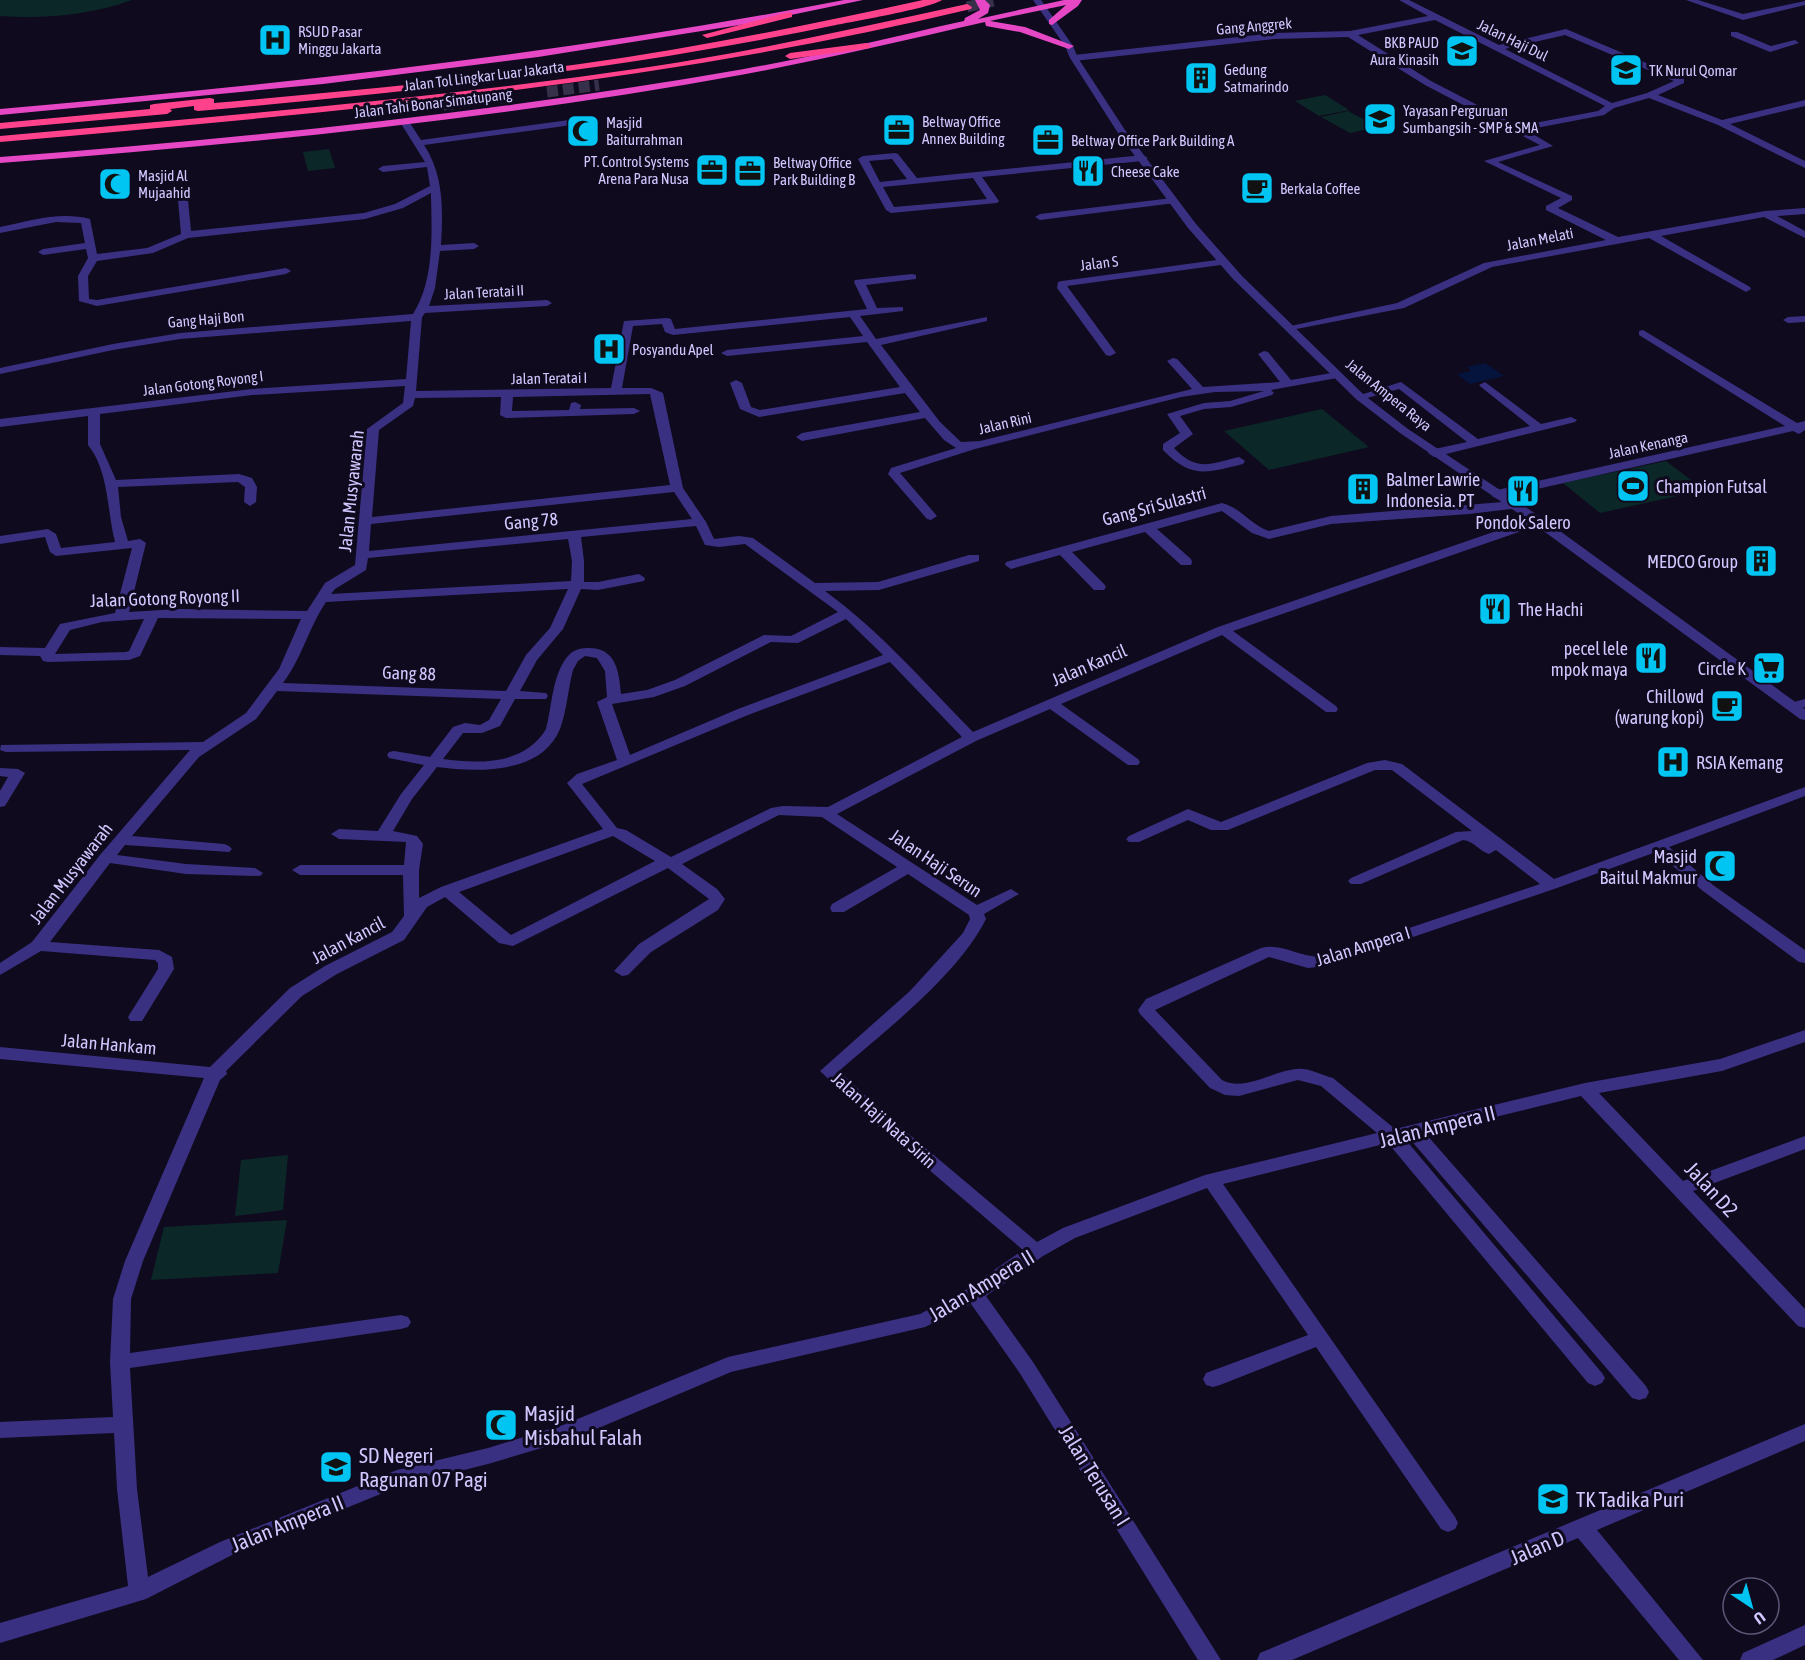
<svg xmlns="http://www.w3.org/2000/svg" width="1805" height="1660" viewBox="0 0 1805 1660" font-family="'Asap Condensed',sans-serif">
<style>
.green{fill:#0c2728}
.water{fill:#04143c}
.lines{fill:none;stroke-linecap:round;stroke-linejoin:round}
.motorway-tunnel{stroke:#36304b;stroke-width:11;stroke-dasharray:11 5;stroke-linecap:butt}
.minor{fill:#3a3081;fill-rule:evenodd}
.tertiary{fill:#3a3081;fill-rule:evenodd}
.trunk{fill:#e648c5;fill-rule:evenodd}
.motorway{fill:#ff428b;fill-rule:evenodd}
.labels{text-anchor:middle;dominant-baseline:central;stroke-width:6;stroke-linejoin:round;paint-order:stroke}
.far-street-label{font-size:15px;fill:#d2c7ff;stroke:#0f0a1e}
.far-poi-label{font-size:15px;fill:#d2c7ff;stroke:#0f0a1e;text-anchor:start}
.poi-label{font-size:18px;fill:#d2c7ff;stroke:#0f0a1e;text-anchor:end}
.street-label{font-size:18px;fill:#d2c7ff;stroke:#0f0a1e}
.near-street-label{font-size:21px;fill:#d2c7ff;stroke:#0f0a1e}
.near-poi-label{font-size:21px;fill:#d2c7ff;stroke:#0f0a1e;text-anchor:start}
</style>
<rect width="100%" height="100%" fill="#0f0a1e"/>
<!-- green -->
<g class="green">
<path d="M0 0H132C91 15 44 19 0 16Z"/>
<polygon points="1325,95 1349,110 1319,116 1295,101"/>
<polygon points="1348,111 1378,127 1350,133 1321,117"/>
<polygon points="329,149 335,168 308,171 303,152"/>
<polygon points="1322,409 1369,447 1269,470 1224,431"/>
<polygon points="1666,461 1704,490 1600,513 1563,483"/>
<polygon points="288,1155 283,1210 235,1216 241,1160"/>
<polygon points="287,1220 278,1273 151,1280 164,1227"/>
</g>
<!-- water -->
<polygon class="water" points="1485,363 1504,376 1470,384 1457,374 1471,371 1467,367"/>
<g class="lines">
<!-- motorway-tunnel -->
<g class="motorway-tunnel">
<polyline points="967,7 998,0"/>
<polyline points="547,92 599,85"/>
<polyline points="499,98 508,97"/>
<polyline points="443,105 460,103"/>
</g>
<!-- minor -->
<g class="minor">
<path d="M1399 0H1409L1499 45 1566 29 1684 79V83L1658 95 1722 120 1805 100V106L1730 124 1805 161V168L1718 125 1649 98 1614 108 1604 115 1526 130 1553 146 1498 162 1572 196V200L1558 208 1618 237 1765 211 1805 208V214L1777 216 1805 231V238L1764 217 1661 236 1750 287 1751 289 1746 292 1649 238 1492 267 1404 308 1286 331V327L1397 303 1484 263 1606 240 1546 210V206L1561 198 1484 161 1540 145 1425 85 1348 37 1274 39 1074 61 1070 58 1074 55 1274 33 1350 31 1428 16ZM1435 20 1605 106 1598 111 1518 126 1431 81 1358 35ZM1565 35 1674 81 1647 93 1612 103 1505 49Z"/>
<polygon points="1686,0 1698,0 1743,14 1805,1 1805,5 1743,20"/>
<polygon points="1731,32 1737,32 1771,46 1795,40 1799,43 1770,52 1731,36"/>
<path d="M591 117 594 118V122L424 145C444 175 443 210 441 245L474 243 479 246 474 249 440 251 435 288 429 306 547 300 552 303 547 306 425 313 422 317 416 391 611 388 624 321 667 318 671 319 675 329 867 309 854 282 855 280 912 274 916 275V279L866 285 877 308 903 307V311L860 316 876 339 987 317V321L881 345 940 422 961 442 980 441 1192 389 1167 361 1173 358 1177 359 1203 387 1280 382 1258 354 1264 351 1268 352 1291 380 1337 372 1343 375 1337 378 1271 390 1274 393 1272 395 1231 407 1204 409 1180 416 1193 434 1174 448C1197 472 1210 464 1239 457L1245 461 1243 464C1207 473 1191 479 1163 450V444L1180 433 1167 414 1204 403 1230 401 1264 391 1215 392 1181 397 975 449 900 473 937 516 931 520 927 519 888 474 891 468 956 448 944 440 925 418 802 441 796 437 802 433 920 412 905 393 759 417 740 409 730 383 736 380 742 383 751 407 760 410 900 387 867 342 727 356 721 353 727 350 863 336 850 317 673 335 665 332 662 324 633 326 622 388H651L663 393 683 488 706 522 714 539 739 536 753 538 815 583 878 582 969 555H979V561L879 590 825 591C880 631 925 683 973 732L1218 627 1534 518 1538 517 1544 521 1542 524 1233 631 1336 706 1338 709 1336 712H1326L1222 635 1061 704 1138 759 1140 762 1138 765H1128L1050 709 976 741 837 814 977 905 1011 889 1019 894 984 914 986 919C958 975 886 1030 839 1071L885 1114 1037 1242 1063 1228 1205 1175 1377 1133 1321 1086 1298 1080 1239 1096 1225 1095 1210 1088 1140 1014 1138 1010 1146 999 1261 948C1283 942 1302 960 1326 956L1540 884 1496 850 1489 854C1479 851 1474 841 1463 840L1361 884H1351L1348 881 1351 878 1456 832 1472 831 1392 770H1375L1228 830H1211L1188 820 1139 842H1129L1126 839 1129 836 1188 809 1221 822 1367 763 1385 760 1402 764 1554 879 1805 787V796L1669 847 1713 885 1805 950V963L1799 962 1703 891 1656 852 1557 888 1328 966 1308 968 1269 957 1155 1010 1222 1080C1244 1092 1273 1071 1296 1069 1307 1067 1322 1075 1333 1078L1395 1129 1585 1083 1720 1059 1805 1030V1042L1722 1071 1599 1093 1683 1181 1805 1136V1149L1693 1191 1805 1309V1328L1798 1326 1581 1096 1426 1134 1646 1386 1649 1392 1646 1398 1639 1400 1632 1398 1409 1138 1405 1139 1602 1373 1605 1378 1602 1383 1595 1386 1588 1383 1388 1143 1223 1184 1455 1517 1458 1523 1455 1529 1448 1532 1441 1529 1316 1347 1220 1385 1213 1387 1206 1385 1203 1379 1206 1373 1308 1335 1207 1188 1075 1238 1043 1256 986 1296 1033 1362 1221 1660H1198L1019 1372 971 1304 925 1327 731 1372 575 1438 488 1464 400 1486 234 1554 146 1599 0 1643V1623L128 1586 117 1489 114 1433 0 1438V1422L113 1417 110 1362 113 1299 125 1261 204 1078 0 1059V1047L210 1067 290 988 325 966 392 932 404 916 403 875H300L292 870 300 865H404L406 842 339 839 331 834 339 829 378 831 401 794 424 765 389 758 387 755 389 752 394 751 430 757 453 727 465 723 480 725 489 720 501 699 277 691 256 719 199 757 132 836 224 844 229 846 232 849 229 852 125 845 117 855 186 864 255 868 263 873 260 876 186 874 110 863 50 942 159 950 172 957 174 969 142 1021H130L128 1017 158 969V963L155 960 41 951 0 975V963L32 942 100 855 190 750 6 752 0 750 1 745 203 742 246 713 279 669 301 619 158 618 140 656 129 660 48 662 43 661 40 656 0 655V647L45 648 60 624 115 613 132 548 56 556 50 552 45 537 0 544V536L48 529 56 534 61 548 115 542C107 511 109 471 88 445V416L0 427V419L252 389 406 379 411 321 180 339 113 350 0 374V368L113 344 180 333 413 314C434 281 432 235 431 197V193L403 208 365 219 188 238 153 253 97 261 88 276 89 299 97 300 286 268 291 271 286 274 97 306 79 301 78 276 88 258 86 249 43 255 38 252 43 249 85 243 81 223 56 222 0 233V227C30 221 60 211 90 219L97 254 147 248 181 234 178 200 183 197 188 200 191 231 364 213 395 204 430 186 427 167 383 172 378 169 383 166 425 162 400 122 402 120H408L421 140ZM405 386 403 403 367 429 355 565 325 583 307 611 178 609 129 612 146 543 140 539 128 541 121 517 118 487 238 482 245 487 244 502 250 506 256 502 257 487 252 478 239 474 116 480 100 444V414L252 395ZM650 394 670 485 372 517 379 430 413 406 415 398 501 397 500 415 506 418 634 414 640 411 634 408 580 409 581 405 575 402 571 403 569 410 512 411 513 397ZM674 492 692 519 369 551 371 524ZM696 526 705 545 719 547 745 544 838 612 791 636 764 635 675 680 647 690 621 694C619 671 616 647 587 648 579 648 572 651 567 657 552 676 552 707 546 729 525 765 479 764 443 759L463 733H482L500 726 515 699H546L548 696 546 693 520 691 537 660 563 629 581 589 598 590 644 581 645 578 639 574 598 582H584V561L581 537ZM568 539 572 561 571 581 331 594 335 589 366 570 368 558ZM568 589 550 628 526 655 506 691 283 683C302 658 309 627 326 602ZM144 619 129 651 126 652 55 654 70 630 102 622ZM846 619 883 655 738 709 630 755 612 704 654 697 685 686 771 642 798 643ZM585 656 597 658 605 671 607 697 597 702 617 760 577 774 567 783 603 829 441 887 419 898V870L423 844 417 836 393 831 412 799 437 767C477 772 541 775 560 729 567 710 568 689 573 670L578 661ZM890 662 962 737 828 807 783 806 771 808 671 857 626 830 617 828 582 784 748 715ZM779 815 822 817 897 867 832 904 830 908 832 912H844L908 874 969 915 970 919 963 933 910 991 820 1071 873 1122 1023 1250 967 1289 920 1314 728 1357 563 1425 488 1448 397 1470 220 1542 148 1577 137 1489 130 1368 401 1329 408 1327 411 1322 408 1317 401 1315 130 1353 131 1299 143 1261 220 1080 227 1074 226 1071 302 996 337 974 404 940 427 907 445 897 499 943 513 946 668 868 709 899 639 944 614 971 622 976 628 975 651 952 718 910 725 899 717 889 682 864ZM613 836 655 861 511 935 459 892Z"/>
<path d="M895 153 898 154 917 178 1143 155 1148 158 1143 161 982 177 999 201 997 203 891 213 886 210 858 159 863 156ZM892 159 907 179 880 182 869 161ZM973 178 987 199 894 207 883 187Z"/>
<polygon points="1172,198 1175,199 1175,203 1040,220 1035,217 1040,214"/>
<polygon points="1224,259 1228,260 1228,264 1067,286 1116,353 1110,356 1106,355 1057,288 1058,282 1062,281"/>
<polygon points="1805,316 1805,322 1788,323 1783,320 1788,317"/>
<polygon points="1643,330 1797,423 1805,421 1805,430 1799,434 1793,431 1497,498 1493,497 1491,494 1497,490 1785,426 1639,335 1639,331"/>
<polygon points="1401,382 1478,439 1530,426 1481,387 1479,385 1485,382 1541,424 1571,417 1577,420 1575,422 1434,457 1428,453 1430,450 1467,442 1399,389 1360,400 1354,397"/>
<path d="M1515 501 1519 502V508L1469 514 1331 524 1269 539 1252 533 1222 511 1157 529 1191 559 1192 562 1191 565H1181L1145 532 1072 552 1104 584 1106 587 1104 590H1094L1060 555 1011 569 1005 565 1006 562 1222 503C1241 508 1251 525 1269 531L1331 516Z"/>
<polygon points="1805,699 1805,707 1792,711 1785,707 1787,704"/>
<polygon points="0,768 18,769 25,773 5,806 0,807 0,791 8,777 0,776"/>
<polygon points="1805,1424 1805,1441 1597,1530 1703,1660 1679,1660 1578,1538 1292,1660 1257,1660 1260,1653"/>
<polygon points="1805,1625 1805,1645 1773,1660 1740,1660 1743,1653"/>
</g>
<!-- tertiary -->
<polygon class="tertiary" points="1033,0 1041,0 1073,46 1078,58 1125,130 1196,224 1242,276 1364,395 1408,429 1542,518 1805,709 1805,720 1800,719 1534,524 1400,433 1356,399 1234,280 1188,228 1118,133 1070,58 1065,46"/>
<!-- trunk -->
<g class="trunk">
<path d="M844 0H863L752 23 538 57 323 84 0 115V109C283 84 565 54 844 0Z"/>
<path d="M975 0H985L990 5 988 13 978 19 1064 0H1082L1078 6 1052 25 1049 24V20L1066 5 990 21 1025 27 1074 46 1069 49 1020 32 986 26 985 22C906 40 826 59 746 74 499 119 250 144 0 163V157C249 138 497 112 744 69 818 56 891 37 964 21L965 18 980 10Z"/>
</g>
<!-- motorway -->
<g class="motorway">
<path d="M923 0H942C931 8 856 21 836 25 625 69 413 92 198 111L194 110V106L170 109 172 111 167 114 0 129V123L150 109V105L154 104 210 98 214 99V103C336 92 458 81 580 64 695 48 809 25 923 0Z"/>
<path d="M967 4 972 7 971 9C651 86 326 113 0 142V136C217 116 434 99 649 67 756 51 861 27 967 4Z"/>
<polygon points="788,12 792,13 792,17 707,38 702,35"/>
<polygon points="866,43 871,46 870,48 790,59 785,56 790,53"/>
</g>
</g>
<!-- icons -->
<defs>
<symbol id="hospital-square" viewBox="-11 -11 22 22"><rect x="-9" y="-9" width="18" height="18" rx="4" fill="#00c4f2" stroke="#0f0a1e"/><path d="M-5-5h3v3.5h4V-5h3V5h-3V1.5h-4V5h-3Z" fill="#111"/></symbol>
<symbol id="school-square" viewBox="-11 -11 22 22"><rect x="-9" y="-9" width="18" height="18" rx="4" fill="#00c4f2" stroke="#0f0a1e"/><path d="M0-5L7-2L0 1L-7-2ZM-4 1L0 2.5L4 1V4Q0 6-4 4Z" fill="#111"/></symbol>
<symbol id="building-square" viewBox="-11 -11 22 22"><rect x="-9" y="-9" width="18" height="18" rx="4" fill="#00c4f2" stroke="#0f0a1e"/><path d="M-4-6H4V6H1V3H-1V6H-4ZM-2.5-4.3h1.7v1.8h-1.7ZM.8-4.3h1.7v1.8H.8ZM-2.5-1h1.7V.8h-1.7ZM.8-1h1.7V.8H.8Z" fill="#111"/></symbol>
<symbol id="office-square" viewBox="-11 -11 22 22"><rect x="-9" y="-9" width="18" height="18" rx="4" fill="#00c4f2" stroke="#0f0a1e"/><path d="M-6-3h4V-5.5h4V-3h4V5H-6ZM-1-4.5V-3h2v-1.5ZM-6 0V1H6V0Z" fill="#111"/></symbol>
<symbol id="mosque-square" viewBox="-11 -11 22 22"><rect x="-9" y="-9" width="18" height="18" rx="4" fill="#00c4f2" stroke="#0f0a1e"/><path d="M3.5-4.9A6 6 0 1 0 3.5 4.9A5 5 0 1 1 3.5-4.9Z" fill="#111"/></symbol>
<symbol id="restaurant-square" viewBox="-11 -11 22 22"><rect x="-9" y="-9" width="18" height="18" rx="4" fill="#00c4f2" stroke="#0f0a1e"/><path d="M-5-6h1v4h1v-4h1v4h1v-4h1v5L-1.5 .5V6h-2V.5L-5-1ZM5-6V6H3V1.5H1.5Q1.5-4 5-6Z" fill="#111"/></symbol>
<symbol id="cafe-square" viewBox="-11 -11 22 22"><rect x="-9" y="-9" width="18" height="18" rx="4" fill="#00c4f2" stroke="#0f0a1e"/><path d="M-5.5-4.5H6V0H3Q3 3.5 0 3.5H-2.5Q-5.5 3.5-5.5 0ZM3-3.2v2h1.7v-2ZM-6 4.5H4V6H-6Z" fill="#111"/></symbol>
<symbol id="stadium-square" viewBox="-11 -11 22 22"><rect x="-9" y="-9" width="18" height="18" rx="4" fill="#00c4f2" stroke="#0f0a1e"/><path d="M0-5a6.5 5 0 1 0 0 10a6.5 5 0 1 0 0-10ZM-3.5-1.8h7v3.6h-7Z" fill="#111"/></symbol>
<symbol id="supermarket-square" viewBox="-11 -11 22 22"><rect x="-9" y="-9" width="18" height="18" rx="4" fill="#00c4f2" stroke="#0f0a1e"/><path d="M-6-5.5h2.5l.6 2H6L4.5 2H-2.5L-4.4-4H-6ZM-1.5 3.2a1.3 1.3 0 1 0 .1 0ZM3 3.2a1.3 1.3 0 1 0 .1 0Z" fill="#111"/></symbol>
</defs>
<g fill-rule="evenodd">
<use href="#hospital-square" x="256" y="21" width="38" height="38"/>
<use href="#school-square" x="1443" y="32" width="38" height="38"/>
<use href="#school-square" x="1607" y="51" width="38" height="38"/>
<use href="#building-square" x="1182" y="59" width="38" height="38"/>
<use href="#school-square" x="1361" y="100" width="38" height="38"/>
<use href="#office-square" x="880" y="111" width="38" height="38"/>
<use href="#mosque-square" x="564" y="112" width="38" height="38"/>
<use href="#office-square" x="1029" y="121" width="38" height="38"/>
<use href="#office-square" x="693" y="151" width="38" height="38"/>
<use href="#office-square" x="731" y="152" width="38" height="38"/>
<use href="#restaurant-square" x="1069" y="152" width="38" height="38"/>
<use href="#mosque-square" x="96" y="165" width="38" height="38"/>
<use href="#cafe-square" x="1238" y="169" width="38" height="38"/>
<use href="#hospital-square" x="590" y="330" width="38" height="38"/>
<use href="#stadium-square" x="1614" y="467" width="38" height="38"/>
<use href="#building-square" x="1344" y="470" width="38" height="38"/>
<use href="#restaurant-square" x="1504" y="472" width="38" height="38"/>
<use href="#building-square" x="1742" y="542" width="38" height="38"/>
<use href="#restaurant-square" x="1476" y="590" width="38" height="38"/>
<use href="#restaurant-square" x="1632" y="639" width="38" height="38"/>
<use href="#supermarket-square" x="1750" y="649" width="38" height="38"/>
<use href="#cafe-square" x="1708" y="687" width="38" height="38"/>
<use href="#hospital-square" x="1654" y="743" width="38" height="38"/>
<use href="#mosque-square" x="1701" y="847" width="38" height="38"/>
<use href="#mosque-square" x="482" y="1406" width="38" height="38"/>
<use href="#school-square" x="317" y="1448" width="38" height="38"/>
<use href="#school-square" x="1534" y="1480" width="38" height="38"/>
</g>
<g class="labels">
<!-- far-street labels -->
<g class="far-street-label">
<text transform="translate(1254 26) rotate(-5)">Gang Anggrek</text>
<text transform="translate(1513 40) rotate(26)">Jalan Haji Dul</text>
<text transform="translate(484 76) rotate(-7)">Jalan Tol Lingkar Luar Jakarta</text>
<text transform="translate(433 103) rotate(-7)">Jalan Tahi Bonar Simatupang</text>
<text transform="translate(1540 239) rotate(-11)">Jalan Melati</text>
<text transform="translate(1099 263) rotate(-7)">Jalan S</text>
<text transform="translate(484 292) rotate(-3)">Jalan Teratai II</text>
<text transform="translate(206 319) rotate(-5)">Gang Haji Bon</text>
<text transform="translate(549 378) rotate(-1)">Jalan Teratai I</text>
<text transform="translate(203 383) rotate(-7)">Jalan Gotong Royong I</text>
<text transform="translate(1389 395) rotate(39)">Jalan Ampera Raya</text>
<text transform="translate(1005 423) rotate(-13)">Jalan Rini</text>
<text transform="translate(1648 445) rotate(-12)">Jalan Kenanga</text>
</g>
<!-- far-poi labels -->
<g class="far-poi-label">
<text x="298" y="31">RSUD Pasar<tspan x="298" dy="17">Minggu Jakarta</tspan></text>
<text x="1439" y="42" text-anchor="end">BKB PAUD<tspan x="1439" dy="17">Aura Kinasih</tspan></text>
<text x="1224" y="69">Gedung<tspan x="1224" dy="17">Satmarindo</tspan></text>
<text x="1649" y="70">TK Nurul Qomar</text>
<text x="1403" y="110">Yayasan Perguruan<tspan x="1403" dy="17">Sumbangsih - SMP &amp; SMA</tspan></text>
<text x="922" y="121">Beltway Office<tspan x="922" dy="17">Annex Building</tspan></text>
<text x="606" y="122">Masjid<tspan x="606" dy="17">Baiturrahman</tspan></text>
<text x="1071" y="140">Beltway Office Park Building A</text>
<text x="689" y="161" text-anchor="end">PT. Control Systems<tspan x="689" dy="17">Arena Para Nusa</tspan></text>
<text x="773" y="162">Beltway Office<tspan x="773" dy="17">Park Building B</tspan></text>
<text x="1111" y="171">Cheese Cake</text>
<text x="138" y="175">Masjid Al<tspan x="138" dy="17">Mujaahid</tspan></text>
<text x="1280" y="188">Berkala Coffee</text>
<text x="632" y="349">Posyandu Apel</text>
</g>
<!-- poi labels -->
<g class="poi-label">
<text x="1386" y="479" text-anchor="start">Balmer Lawrie<tspan x="1386" dy="21">Indonesia. PT</tspan></text>
<text x="1656" y="486" text-anchor="start">Champion Futsal</text>
<text x="1523" y="522" text-anchor="middle">Pondok Salero</text>
<text x="1738" y="561">MEDCO Group</text>
<text x="1518" y="609" text-anchor="start">The Hachi</text>
<text x="1628" y="648">pecel lele<tspan x="1628" dy="21">mpok maya</tspan></text>
<text x="1746" y="668">Circle K</text>
<text x="1704" y="696">Chillowd<tspan x="1704" dy="21">(warung kopi)</tspan></text>
<text x="1696" y="762" text-anchor="start">RSIA Kemang</text>
<text x="1697" y="856">Masjid<tspan x="1697" dy="21">Baitul Makmur</tspan></text>
</g>
<!-- street labels -->
<g class="street-label">
<text transform="translate(351 491) rotate(-84)">Jalan Musyawarah</text>
<text transform="translate(1154 506) rotate(-15)">Gang Sri Sulastri</text>
<text transform="translate(531 521) rotate(-5)">Gang 78</text>
<text transform="translate(165 598) rotate(-2)">Jalan Gotong Royong II</text>
<text transform="translate(1089 665) rotate(-23)">Jalan Kancil</text>
<text transform="translate(409 673) rotate(2)">Gang 88</text>
<text transform="translate(936 863) rotate(34)">Jalan Haji Serun</text>
<text transform="translate(71 873) rotate(-52)">Jalan Musyawarah</text>
<text transform="translate(348 940) rotate(-28)">Jalan Kancil</text>
<text transform="translate(1363 946) rotate(-17)">Jalan Ampera I</text>
<text transform="translate(109 1044) rotate(5)">Jalan Hankam</text>
<text transform="translate(884 1120) rotate(42)">Jalan Haji Nata Sirin</text>
</g>
<!-- near-street labels -->
<g class="near-street-label">
<text transform="translate(1437 1126) rotate(-14)">Jalan Ampera II</text>
<text transform="translate(1712 1189) rotate(47)">Jalan D2</text>
<text transform="translate(981 1285) rotate(-31)">Jalan Ampera II</text>
<text transform="translate(1095 1475) rotate(58)">Jalan Terusan I</text>
<text transform="translate(287 1523) rotate(-22)">Jalan Ampera II</text>
<text transform="translate(1537 1547) rotate(-23)">Jalan D</text>
</g>
<!-- near-poi labels -->
<g class="near-poi-label">
<text x="524" y="1413">Masjid<tspan x="524" dy="24">Misbahul Falah</tspan></text>
<text x="359" y="1455">SD Negeri<tspan x="359" dy="24">Ragunan 07 Pagi</tspan></text>
<text x="1576" y="1499">TK Tadika Puri</text>
</g>
</g>
<!-- north arrow -->
<g transform="translate(1751 1606) rotate(144)"><circle r="28" fill="#0f0a1e" stroke="#5d5678" stroke-width="1.5"/>
<path d="M0-4.5L10 22L0 15L-10 22Z" fill="#00c4f2"/>
<text y="-9" font-size="16" font-weight="bold" text-anchor="middle" fill="#d2c7ff">U</text>
</g>
</svg>
